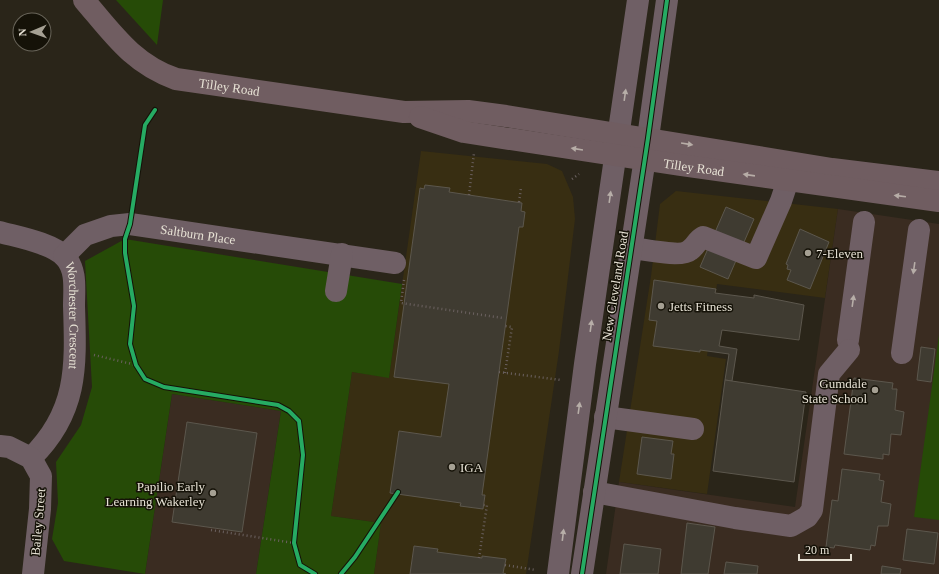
<svg xmlns="http://www.w3.org/2000/svg" width="939" height="574" viewBox="0 0 939 574" font-family="Georgia,serif">
<style>
.built{fill:#382e12}
.education{fill:#3a2c21}
.green{fill:#264b07}
.building{fill:#3f3b31;stroke:#5c574d}
.lines{fill:none;stroke-linecap:round;stroke-linejoin:round}
.path{stroke:#6b6160;stroke-width:2.5;stroke-dasharray:1 3;stroke-linecap:butt}
.minor{stroke:#6f5f65;stroke-width:22}
.major{stroke:#705d61;stroke-width:22}
.cycleway-casing{stroke:#151208;stroke-width:6}
.cycleway{stroke:#26ab63;stroke-width:4}
.oneway{fill:#b7aea8}
.oneway2{fill:#b7ada7}
.poi-dot{fill:#a5a093;stroke:#151208;stroke-width:1.5}
.labels{text-anchor:middle;dominant-baseline:central;stroke-width:3;stroke-linejoin:round;paint-order:stroke}
.street-label{font-size:13px;fill:#e7e2d5;stroke:#151208}
.poi-label{font-size:13px;fill:#e7e2d5;stroke:#151208;text-anchor:start}
</style>
<rect width="100%" height="100%" fill="#2a2519"/>
<!-- built -->
<g class="built">
<polygon points="421,151 547,164 562,171 573,197 575,219 559,351 526,574 374,574 381,523 331,516 352,372 389,377"/>
<polygon points="676,191 838,209 825,298 717,284 707,356 726,359 707,494 619,482 651,276 660,204"/>
</g>
<!-- education -->
<g class="education">
<polygon points="838,209 939,224 939,574 606,574 619,482 795,507"/>
<polygon points="172,394 281,411 256,574 145,574"/>
</g>
<!-- green -->
<g class="green">
<polygon points="116,0 163,0 157,45"/>
<polygon points="125,239 402,284 389,378 352,372 331,516 381,523 374,574 256,574 281,411 172,394 145,574 64,561 52,539 58,503 56,462 81,425 92,387 85,261"/>
<polygon points="939,335 939,520 914,517"/>
</g>
<!-- building -->
<g class="building">
<polygon points="425,185 450,188 449,192 522,203 521,211 525,212 523,227 519,227 482,495 485,495 483,509 460,506 461,503 390,493 399,431 441,437 449,384 394,377 420,188 424,189"/>
<polygon points="726,207 754,219 728,279 700,267"/>
<polygon points="800,229 829,242 810,289 787,280 791,270 787,269 788,265 786,264"/>
<polygon points="654,280 716,289 715,293 754,298 754,295 804,305 799,340 722,330 719,346 737,349 732,381 725,380 729,354 700,350 700,352 653,346 657,321 649,320"/>
<polygon points="921,347 935,349 931,382 917,380"/>
<polygon points="854,378 893,383 892,389 897,389 895,410 904,412 901,435 891,434 889,455 883,454 883,459 844,454"/>
<polygon points="725,380 806,392 794,482 713,471"/>
<polygon points="187,422 257,433 242,532 172,522"/>
<polygon points="642,437 673,441 671,454 674,454 671,479 637,474"/>
<polygon points="842,469 880,474 879,480 884,481 881,502 891,504 888,526 878,526 875,546 871,545 870,550 835,545 834,548 826,547 832,500 838,501"/>
<polygon points="687,523 715,527 708,574 681,574"/>
<polygon points="907,529 938,533 934,564 903,560"/>
<polygon points="624,544 661,549 658,574 620,574"/>
<polygon points="414,546 438,549 437,552 482,558 482,556 506,559 503,573 506,574 410,574"/>
<polygon points="726,562 758,566 757,574 724,574"/>
<polygon points="882,566 901,569 900,574 881,574"/>
</g>
<g class="lines">
<!-- path -->
<g class="path">
<polyline points="572,179 579,174"/>
<polyline points="469,195 474,153"/>
<polyline points="519,202 521,188"/>
<polyline points="404,280 401,303 503,318"/>
<polyline points="94,355 136,365"/>
<polyline points="499,372 561,380"/>
<polyline points="505,373 512,327 505,326"/>
<polyline points="211,530 294,543"/>
<polyline points="479,558 487,505 484,505"/>
<polyline points="505,565 536,570"/>
</g>
<!-- minor -->
<g class="minor">
<path id="s1" d="M0 232C18 237 52 243 65 257 77 270 74 289 74 306 76 367 78 412 31 458"/>
<path d="M631 248C643 249 681 258 690 250 696 246 697 240 703 237L756 258 781 201 788 180"/>
<path id="s2" d="M64 256 85 235 111 226 130 224 395 263"/>
<polyline points="336,291 342,254"/>
<polyline points="848,340 864,222"/>
<polyline points="902,353 919,230"/>
<polyline points="605,417 693,429"/>
<polyline points="0,446 9,447 31,458 41,476 40,509 33,574"/>
<polyline points="594,492 735,518 791,526 807,517 812,510 829,374 849,350"/>
<polyline points="558,574 585,364 638,0"/>
<polyline points="582,574 648,138 667,0"/>
</g>
<!-- major -->
<g class="major">
<path id="s3" d="M84 0C113 34 133 64 176 79L404 112 468 111 506 116 832 169 939 182"/>
<path id="s4" d="M420 117 464 132 680 165 939 201"/>
</g>
<defs>
<g id="cycleway">
<polyline points="155,110 145,125 130,224 125,239 125,253 134,306 130,344 136,365 145,379 164,387 278,405 289,411 299,421 303,455 294,543 300,565 315,574"/>
<polyline points="341,574 355,557 398,492"/>
<polyline points="582,574 648,138 667,0"/>
</g>
</defs>
<!-- cycleway casing -->
<use href="#cycleway" class="cycleway-casing"/>
<!-- cycleway -->
<use href="#cycleway" class="cycleway"/>
</g>
<!-- one-way arrows -->
<defs><path id="oneway-solid" d="M-6-.8H1V-3.2L6.5 0L1 3.2V.8H-6Z"/></defs>
<g class="oneway">
<use href="#oneway-solid" transform="translate(625 95) rotate(-82)"/>
<use href="#oneway-solid" transform="translate(610 197) rotate(-82)"/>
<use href="#oneway-solid" transform="translate(914 268) rotate(98)"/>
<use href="#oneway-solid" transform="translate(853 301) rotate(-82)"/>
<use href="#oneway-solid" transform="translate(591 326) rotate(-82)"/>
<use href="#oneway-solid" transform="translate(579 408) rotate(-82)"/>
<use href="#oneway-solid" transform="translate(563 535) rotate(-83)"/>
</g>
<g class="oneway2">
<use href="#oneway-solid" transform="translate(687 144) rotate(9)"/>
<use href="#oneway-solid" transform="translate(577 149) rotate(-171)"/>
<use href="#oneway-solid" transform="translate(749 175) rotate(-172)"/>
<use href="#oneway-solid" transform="translate(900 196) rotate(-173)"/>
</g>
<!-- markers -->
<g class="poi-dot">
<circle cx="808" cy="253" r="4"/>
<circle cx="661" cy="306" r="4"/>
<circle cx="875" cy="390" r="4"/>
<circle cx="452" cy="467" r="4"/>
<circle cx="213" cy="493" r="4"/>
</g>
<g class="labels">
<!-- street labels -->
<g class="street-label">
<text stroke="none"><textPath href="#s3" startOffset="177">Tilley Road</textPath></text>
<text stroke="none"><textPath href="#s4" startOffset="279">Tilley Road</textPath></text>
<text stroke="none"><textPath href="#s2" startOffset="145">Saltburn Place</textPath></text>
<text transform="translate(615 286) rotate(-81)">New Cleveland Road</text>
<text stroke="none"><textPath href="#s1" startOffset="131">Worchester Crescent</textPath></text>
<text transform="translate(38 522) rotate(-85)">Bailey Street</text>
</g>
<!-- poi labels -->
<g class="poi-label">
<text x="816" y="253">7-Eleven</text>
<text x="669" y="306">Jetts Fitness</text>
<text x="867" y="383" text-anchor="end">Gumdale<tspan x="867" dy="15">State School</tspan></text>
<text x="460" y="467">IGA</text>
<text x="205" y="486" text-anchor="end">Papilio Early<tspan x="205" dy="15">Learning Wakerley</tspan></text>
</g>
</g>
<!-- north arrow -->
<g transform="translate(32 32) rotate(268)"><circle r="19" fill="#151208" stroke="#69655a"/>
<path d="M0-3L7 15L0 10L-7 15Z" fill="#a5a093"/>
<text y="-6" font-size="11" font-weight="bold" text-anchor="middle" fill="#e7e2d5">N</text>
</g>
<!-- scale -->
<path d="M799 554v6h52v-6" fill="none" stroke="#e7e2d5" stroke-width="2"/>
<text x="805" y="554" font-size="12" fill="#e7e2d5" stroke="#151208" stroke-width="3" paint-order="stroke">20 m</text>
</svg>
